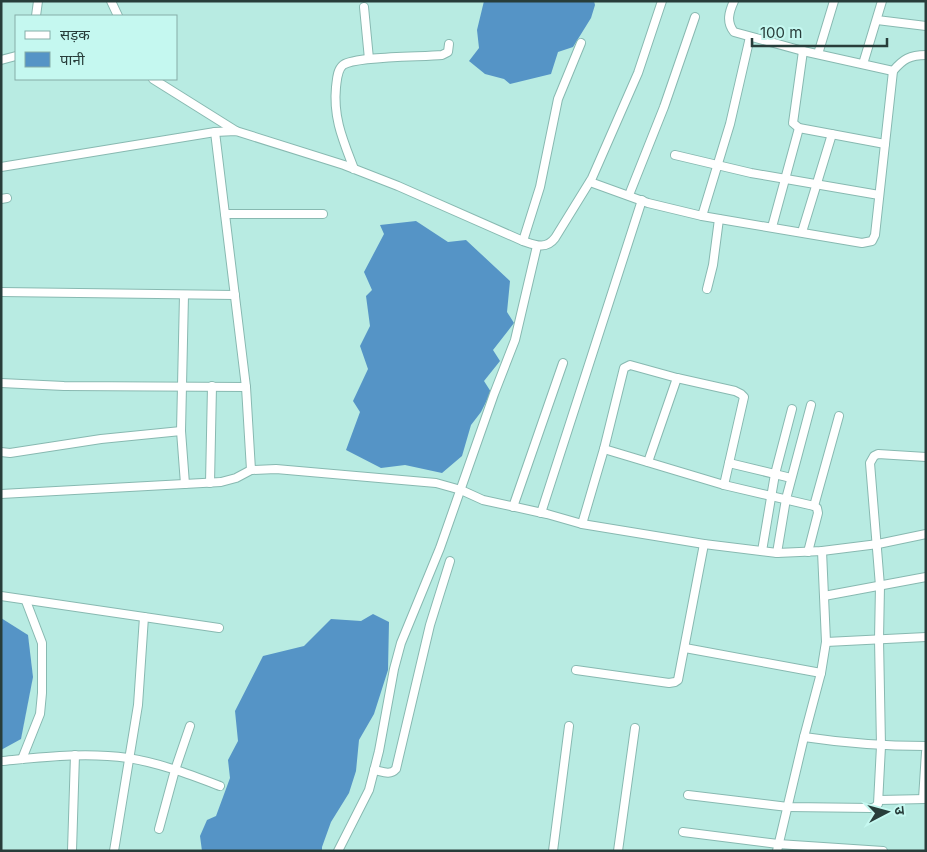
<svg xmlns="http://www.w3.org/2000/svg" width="927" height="852" viewBox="0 0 927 852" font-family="Inter,'Noto Sans Devanagari',sans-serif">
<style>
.water{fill:#5594c6}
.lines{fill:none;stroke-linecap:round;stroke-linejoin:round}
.minor-casing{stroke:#88b9b1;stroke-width:10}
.minor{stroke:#fff;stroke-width:8}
</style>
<rect width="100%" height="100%" fill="#b8ebe2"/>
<!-- water -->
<g class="water">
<polygon points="484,1 594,1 595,5 591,18 573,47 558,52 551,74 510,84 504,79 485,74 469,61 479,48 477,30"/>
<polygon points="416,221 448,242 466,240 510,281 507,312 514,323 493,350 500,361 484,381 491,392 481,412 471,425 462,456 442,473 405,465 381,468 346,450 360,412 353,401 368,369 360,346 370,326 366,296 372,290 364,272 384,234 380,225"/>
<polygon points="373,614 389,622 388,670 374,714 359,740 356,771 349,793 331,822 322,847 322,851 202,851 200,836 207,820 216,816 230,778 228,760 238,741 235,711 263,656 304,646 331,619 361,621"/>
<polygon points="1,618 28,635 33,677 21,739 1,750"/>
</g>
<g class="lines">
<defs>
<g id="minor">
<polyline points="111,1 118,16"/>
<path d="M734 1C729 12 726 22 734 32L803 51 893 71"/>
<polyline points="364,7 369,59"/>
<polyline points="36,16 38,1"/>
<polyline points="877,20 926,26"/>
<polyline points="803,51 793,123 799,128 885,144"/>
<polyline points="818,54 834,1"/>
<polyline points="1,60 16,56"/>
<polyline points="863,64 882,1"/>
<polyline points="153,79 236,131"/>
<polyline points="215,132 246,387 251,470"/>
<polyline points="675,155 751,173 879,195"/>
<path d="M1 167 215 132 236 131 344 165 398 186 523 241C535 245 546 250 555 238L592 178 638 73 662 1"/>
<path d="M354 169C343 140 333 118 336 87 337 80 337 70 343 65 356 56 423 57 442 55L448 52 449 44"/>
<path d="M590 182 648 203 702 216 862 243 872 241 875 235 893 71C903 59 910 55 926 55"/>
<polyline points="629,195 664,107 695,17"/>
<polyline points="1,199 7,198"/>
<polyline points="225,214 323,214"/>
<polyline points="702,216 730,124 750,37"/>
<polyline points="772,227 799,128"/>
<polyline points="802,232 832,134"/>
<polyline points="523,241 540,187 558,99 581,43"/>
<polyline points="707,289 713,265 719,219"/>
<polyline points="1,292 235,295"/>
<polyline points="184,295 181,431 185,484"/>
<polyline points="1,383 64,386 246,387"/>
<polyline points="604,449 724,485 814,506 817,508 818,513 808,552"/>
<polyline points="1,452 10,453 101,439 181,431"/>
<polyline points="648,462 677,378"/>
<polyline points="729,463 791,478"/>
<polyline points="210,483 212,386"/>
<polyline points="1,494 221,482 236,478 251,470 276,469 436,483 461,490 483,500 547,514 582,524 704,544 777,553 822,551 878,544 926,534"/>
<polyline points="814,506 839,416"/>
<polyline points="513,507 563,363"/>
<polyline points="541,513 642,200"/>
<polyline points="582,524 604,449 624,368 630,365 677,378 735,391 741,394 744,397 724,485"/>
<polyline points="762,551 775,474 792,409"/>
<polyline points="777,553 786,499 811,405"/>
<polyline points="1,596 219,628"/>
<polyline points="824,596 926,577"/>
<polyline points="826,642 926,637"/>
<polyline points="685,648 821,673"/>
<polyline points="576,670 669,683 675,682 678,680 704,544"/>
<path d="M804 737C844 743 884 746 926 746"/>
<polyline points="22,759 40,714 42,693 42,643 26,601"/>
<path d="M1 761C44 757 86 752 128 758 160 763 191 775 220 786"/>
<path d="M374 770C381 771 390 776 396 769L430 625 450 561"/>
<polyline points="688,795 788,807 872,808 875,807 878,804 881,746 879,639 880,586 870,463 874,456 878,454 926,457"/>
<polyline points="923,799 926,752"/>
<polyline points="879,800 926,799"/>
<polyline points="159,829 175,770 190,726"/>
<polyline points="683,832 778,844 883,851"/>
<polyline points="72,851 75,755"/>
<polyline points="114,851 138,705 144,617"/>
<polyline points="338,851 369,790 379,751 394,669 401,643 440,548 494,394 515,340 537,246"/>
<polyline points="553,851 569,726"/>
<polyline points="618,851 635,728"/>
<polyline points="777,851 804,737 821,673 826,642 822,551"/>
</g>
</defs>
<!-- minor casing -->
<use href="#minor" class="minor-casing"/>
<!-- minor -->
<use href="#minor" class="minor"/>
</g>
<!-- border -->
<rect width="927" height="852" fill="none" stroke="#283d3a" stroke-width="5"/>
<!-- legend -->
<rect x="15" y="15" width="162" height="65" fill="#c5f8f0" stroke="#86ada7"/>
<rect x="25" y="31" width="25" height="8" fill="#ffffff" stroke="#86ada7"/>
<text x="60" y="40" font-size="15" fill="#283d3a">सड़क</text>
<rect x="25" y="52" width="25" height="15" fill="#5594c6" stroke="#86ada7"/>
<text x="60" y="65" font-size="15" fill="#283d3a">पानी</text>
<!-- north arrow -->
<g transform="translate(887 812) rotate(84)" stroke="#c5f8f0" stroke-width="4" paint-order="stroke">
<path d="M0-4L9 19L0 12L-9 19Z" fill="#283d3a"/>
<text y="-8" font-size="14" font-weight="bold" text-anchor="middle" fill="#283d3a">उ</text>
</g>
<!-- scale -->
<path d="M752 38v8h135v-8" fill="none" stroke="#283d3a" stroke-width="2.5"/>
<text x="760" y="38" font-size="15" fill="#283d3a" stroke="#c5f8f0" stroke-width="4" paint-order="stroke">100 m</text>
</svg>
